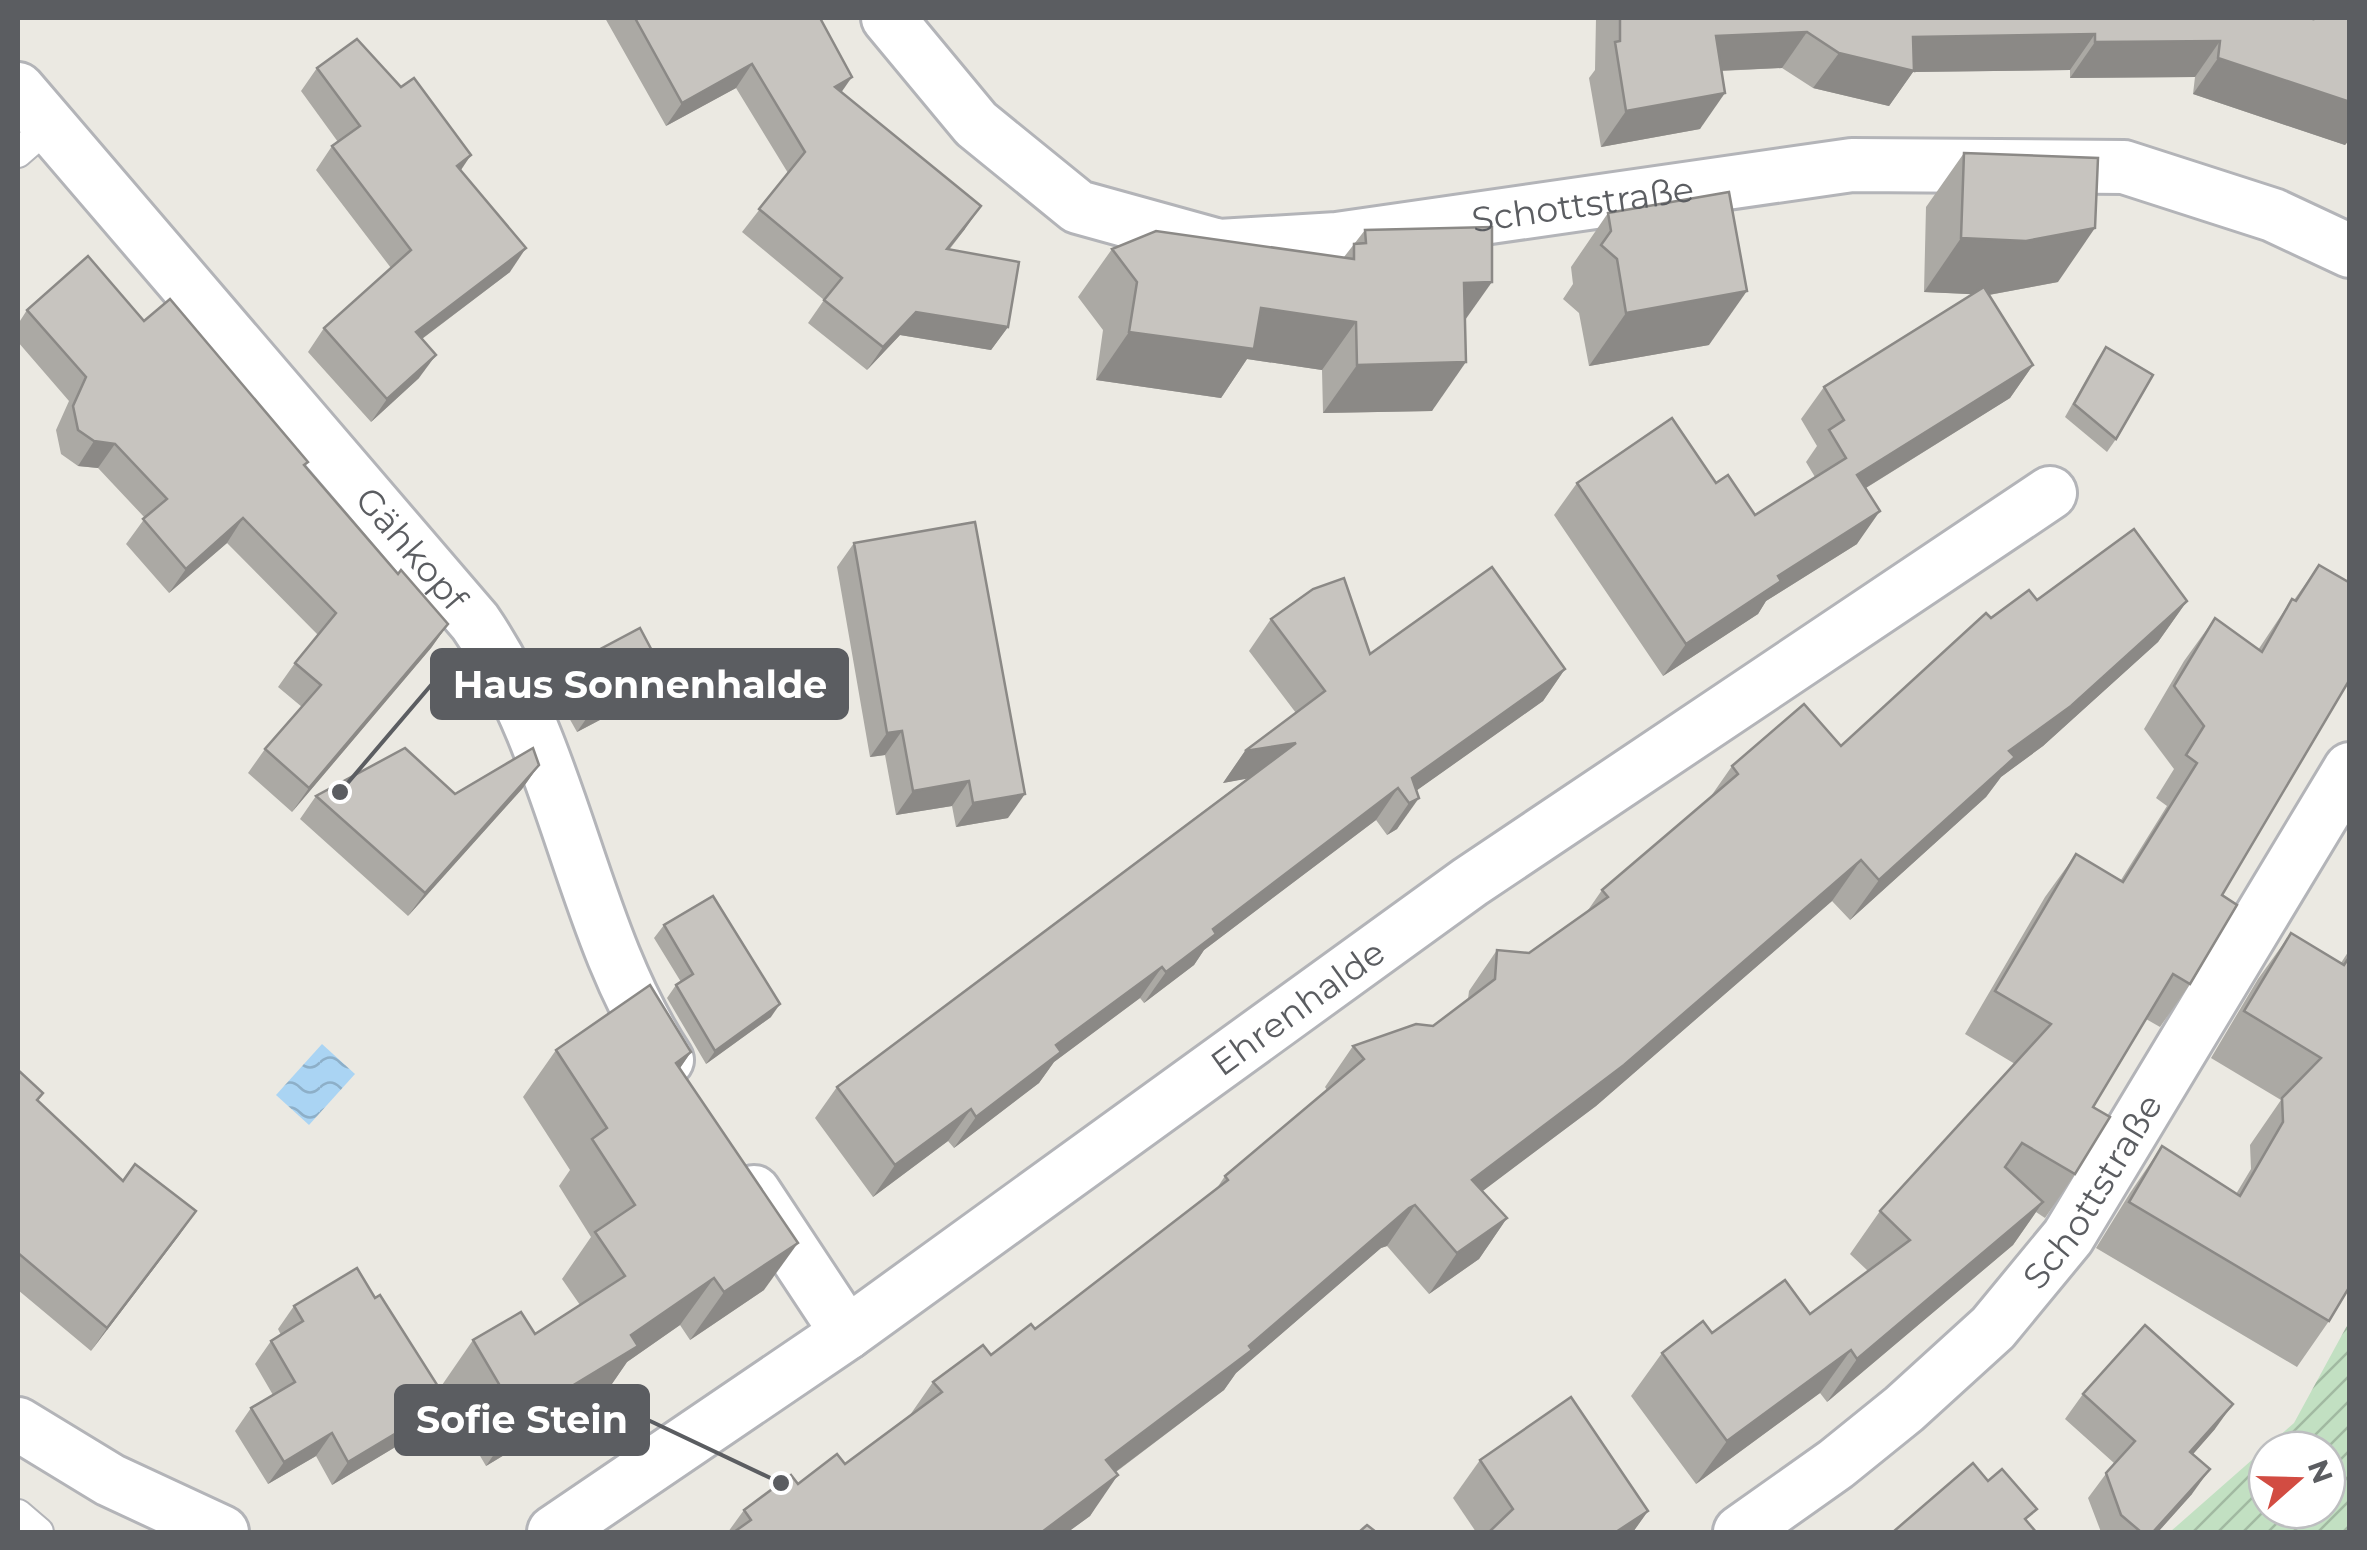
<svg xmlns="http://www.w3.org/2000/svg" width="2367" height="1550" viewBox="0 0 2367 1550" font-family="Montserrat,sans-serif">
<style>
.garden{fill:url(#garden-furrows);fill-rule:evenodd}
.water{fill:url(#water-waves)}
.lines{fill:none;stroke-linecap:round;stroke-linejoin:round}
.lane-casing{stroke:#b3b4b8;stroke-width:32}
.street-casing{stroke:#b3b4b8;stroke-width:58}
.lane{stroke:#fff;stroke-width:28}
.street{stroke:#fff;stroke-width:52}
.wall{fill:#aba9a4}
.shaded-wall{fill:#8b8986}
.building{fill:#c7c4bf;stroke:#8b8986;stroke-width:2.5}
.labels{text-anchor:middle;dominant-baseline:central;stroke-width:8;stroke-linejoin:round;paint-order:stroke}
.street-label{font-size:35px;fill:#5b5d61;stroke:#fff}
.leader{fill:none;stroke:#5b5d61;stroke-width:4}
.callout-dot{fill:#5b5d61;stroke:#fff;stroke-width:4}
.callout{fill:#5b5d61;stroke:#5b5d61;stroke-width:4}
.callout-label{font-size:38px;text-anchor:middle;font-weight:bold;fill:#fff}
</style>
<defs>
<pattern id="garden-furrows" width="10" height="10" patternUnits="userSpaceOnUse" patternTransform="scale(2.5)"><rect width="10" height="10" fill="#c2e0c2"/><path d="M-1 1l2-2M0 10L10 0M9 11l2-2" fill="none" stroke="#a1b9a1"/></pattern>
<pattern id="water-waves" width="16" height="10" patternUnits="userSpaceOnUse" patternTransform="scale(2.5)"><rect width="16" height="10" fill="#aad4f3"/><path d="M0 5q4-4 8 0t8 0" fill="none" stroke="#8dafc8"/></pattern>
</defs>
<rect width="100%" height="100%" fill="#ebe9e2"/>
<!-- garden -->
<path class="garden" d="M2349 1322V1532H2170L2294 1423ZM2267 1450H2327V1510H2267Z"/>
<!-- water -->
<polygon class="water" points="322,1044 355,1074 309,1125 276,1095"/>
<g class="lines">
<defs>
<g id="lane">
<polyline points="18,153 48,127"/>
<polyline points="18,1514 39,1532"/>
</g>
<g id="street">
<path id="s1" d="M888 18 976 124 1078 207 1219 246 1337 239 1852 165 2124 167 2273 215 2350 251"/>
<path id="s2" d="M18 89 475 622C567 756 579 926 667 1060"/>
<polyline points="754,1192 847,1333"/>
<polyline points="18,1424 110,1480 222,1532"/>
<path id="s3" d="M554 1532 847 1333 1470 882 2050 493"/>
<path id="s4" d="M1740 1532 1836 1464 1904 1409 1993 1328 2068 1237 2350 769"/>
</g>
</defs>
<!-- lane casing -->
<use href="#lane" class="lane-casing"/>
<!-- street casing -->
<use href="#street" class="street-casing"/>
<!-- lane -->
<use href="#lane" class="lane"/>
<!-- street -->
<use href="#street" class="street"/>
</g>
<!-- wall -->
<g class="wall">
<polygon points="605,18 820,18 842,93 965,229 949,250 1008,327 991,350 900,335 867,370 808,323 824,300 742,232 788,173 736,88 666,126"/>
<polygon points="1596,18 2350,18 2350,139 2345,145 2193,94 2195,77 2070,78 2070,70 1913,72 1889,106 1813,88 1782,68 1721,71 1700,129 1601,147 1589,78 1595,70"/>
<polygon points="317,68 461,170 510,272 422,339 419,378 371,422 308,352 324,328 391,268 316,170 332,146 338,142 301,91"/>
<polygon points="1964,153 2058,282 1989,295 2033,365 2010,398 1866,488 1857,544 1766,601 1758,614 1663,676 1554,515 1577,483 1716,483 1755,515 1815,477 1806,462 1817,446 1801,419 1824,387 1972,294 1924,292 1926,207"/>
<polygon points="1608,213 1709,345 1589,366 1579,313 1563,299 1573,284 1571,267"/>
<polygon points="1365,230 1465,321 1432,411 1323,413 1322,370 1247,359 1221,398 1096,380 1103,330 1078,297 1112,249 1344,257"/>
<polygon points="27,310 144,321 305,466 398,574 448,624 431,648 292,812 248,773 265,749 302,707 278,687 295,663 318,635 227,543 169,593 126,544 145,518 98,468 78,466 61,454 56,430 69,401 18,342 18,324"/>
<polygon points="2106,347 2116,439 2107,452 2065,417 2097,360"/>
<polygon points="854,543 1008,818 956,827 952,806 896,815 885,755 870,757 837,567"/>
<polygon points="2319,565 2222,895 2190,984 2160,1027 2146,1019 2093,1107 2075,1174 2045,1218 2036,1212 2013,1245 1827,1402 1820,1393 1696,1484 1631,1396 1662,1353 1712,1333 1810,1314 1868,1271 1850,1254 1880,1211 2015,1064 1965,1034 2045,897 2076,854 2121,880 2167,806 2156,798 2174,769 2144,729 2184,661 2215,618 2258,650 2292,599 2294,600"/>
<polygon points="2037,600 2187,601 2158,642 2043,746 2001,777 1986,797 1850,920 1832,901 1596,1106 1482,1191 1507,1218 1479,1259 1429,1294 1387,1246 1381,1248 1236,1373 1224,1390 1116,1472 1090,1516 1068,1532 728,1532 744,1510 798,1484 845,1464 910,1415 933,1382 991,1355 1035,1329 1217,1188 1225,1176 1327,1090 1325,1087 1353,1046 1433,1026 1468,999 1469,991 1497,950 1529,953 1586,913 1602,890 1709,799 1732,766 1841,746 1991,618"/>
<polygon points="1271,619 1370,654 1565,669 1543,701 1417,790 1397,829 1387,835 1376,820 1204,950 1194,965 1144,1003 1140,998 1054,1062 1039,1083 954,1148 948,1141 873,1197 815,1118 837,1087 1248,778 1223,783 1245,751 1296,713 1249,651"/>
<polygon points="559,671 657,690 577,732 550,684"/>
<polygon points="539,765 522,789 408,916 300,819 316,796 455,794"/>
<polygon points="664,925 771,1017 706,1064 667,998 676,985 681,982 654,938"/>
<polygon points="2291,933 2341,963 2350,949 2350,1286 2329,1321 2297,1367 2096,1248 2130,1193 2162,1146 2236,1194 2251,1169 2250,1145 2281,1100 2211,1058 2258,979"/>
<polygon points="556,1050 691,1052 680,1068 764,1290 690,1340 680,1325 627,1362 605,1394 486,1466 440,1388 473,1340 535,1334 580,1305 562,1279 591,1237 559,1186 570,1170 523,1097"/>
<polygon points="18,1070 43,1093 38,1101 180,1234 91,1351 18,1290"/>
<polygon points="375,1298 448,1402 432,1425 332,1485 316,1456 268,1484 235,1431 251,1408 273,1395 255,1364 271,1341 281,1335 278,1329 294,1306"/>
<polygon points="2083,1394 2215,1429 2193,1454 2192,1494 2158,1532 2101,1532 2088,1498 2114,1463 2065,1419"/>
<polygon points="1480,1460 1648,1511 1633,1532 1476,1532 1453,1498"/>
</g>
<!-- shaded-wall -->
<g class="shaded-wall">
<polygon points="1807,32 1782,68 1690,72 1716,36"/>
<polygon points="2095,34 2070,70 1913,72 1889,106 1813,88 1839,53 1913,37"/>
<polygon points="2220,41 2195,77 2070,78 2095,42"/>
<polygon points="2218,58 2350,102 2350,139 2345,145 2193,94"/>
<polygon points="752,64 736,88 666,126 682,103"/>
<polygon points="852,77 836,100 835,87"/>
<polygon points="1725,93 1700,129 1601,147 1626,111"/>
<polygon points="471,155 455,179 457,166"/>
<polygon points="981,206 965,229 930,272 947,249"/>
<polygon points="2095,228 2058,282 1988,295 1924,292 1961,238"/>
<polygon points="526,248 510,272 399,356 416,332"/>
<polygon points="1492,282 1458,330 1464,283"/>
<polygon points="1747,291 1709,345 1589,366 1626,313"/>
<polygon points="1261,308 1356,322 1322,370 1247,359 1221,398 1096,380 1129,332"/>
<polygon points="916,312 1008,327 991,350 900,335 867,370 883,347"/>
<polygon points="436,355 419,378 371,422 387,399"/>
<polygon points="1466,362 1432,411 1323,413 1357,365"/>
<polygon points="2033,365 2010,398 1835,507 1857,475"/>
<polygon points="94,441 115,444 98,468 78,466"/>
<polygon points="1880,511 1857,544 1766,601 1758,614 1663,676 1686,644 1778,576"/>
<polygon points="243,518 227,543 169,593 186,569"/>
<polygon points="2187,601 2158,642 2043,746 2001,777 1986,797 1850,920 1879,880 2009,751"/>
<polygon points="448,624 431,648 292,812 309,788"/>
<polygon points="1565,669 1543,701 1406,798 1412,778"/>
<polygon points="666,677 657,690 577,732 586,719"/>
<polygon points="902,731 885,755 870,757 887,733"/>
<polygon points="1296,743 1274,774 1223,783 1245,751"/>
<polygon points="539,765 522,789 408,916 425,893"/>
<polygon points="969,781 952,806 896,815 913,791"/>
<polygon points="1398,788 1376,820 1204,950 1194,965 1144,1003 1166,972 1213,929"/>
<polygon points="1025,794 1008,818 956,827 973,803"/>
<polygon points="1419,798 1397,829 1387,835 1409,803"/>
<polygon points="1861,860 1832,901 1596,1106 1443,1221 1472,1180"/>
<polygon points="1162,967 1140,998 1054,1062 1039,1083 954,1148 976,1117 1056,1045"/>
<polygon points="780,1004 771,1017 706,1064 715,1051"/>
<polygon points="691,1052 658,1100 676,1063"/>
<polygon points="971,1109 948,1141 873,1197 895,1165"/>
<polygon points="2043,1202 2013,1245 1827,1402 1857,1359"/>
<polygon points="1415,1205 1387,1246 1381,1248 1236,1373 1224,1390 1078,1500 1106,1460 1249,1346 1409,1208"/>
<polygon points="196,1211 180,1234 91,1351 107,1328"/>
<polygon points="1507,1218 1479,1259 1429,1294 1457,1253"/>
<polygon points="798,1243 764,1290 690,1340 724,1292"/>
<polygon points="714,1278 680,1325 627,1362 605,1394 486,1466 519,1418 631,1335"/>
<polygon points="1851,1350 1820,1393 1696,1484 1727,1441"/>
<polygon points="448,1402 432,1425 332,1485 348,1462"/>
<polygon points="2233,1404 2215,1429 2173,1477 2190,1452"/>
<polygon points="332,1433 316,1456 268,1484 284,1462"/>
<polygon points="2210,1469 2192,1494 2158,1532 2153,1532"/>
<polygon points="1118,1475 1090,1516 1068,1532 1042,1532"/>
<polygon points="1648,1511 1633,1532 1616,1532"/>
</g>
<!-- building -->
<g class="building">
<polygon points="635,18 820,18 852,77 835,87 981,206 947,249 1019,262 1008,327 916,312 883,347 824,300 842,278 759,209 805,152 752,64 682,103"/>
<polygon points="1620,18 2308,18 2313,19 2313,18 2350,18 2350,102 2218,58 2220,41 2095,42 2095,34 1913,37 1914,71 1839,53 1807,32 1716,36 1725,93 1626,111 1615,42 1620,41"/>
<polygon points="357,39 401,87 414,78 471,155 457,166 526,248 416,332 436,355 387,399 324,328 411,250 332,146 360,126 317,68"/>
<polygon points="1964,153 2098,158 2095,228 2026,241 1961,238"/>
<polygon points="1729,192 1747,291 1626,313 1617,259 1601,245 1611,231 1608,213"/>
<polygon points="1492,227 1492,282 1464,283 1466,362 1357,365 1356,322 1261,308 1254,349 1129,332 1137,282 1112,249 1156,231 1354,259 1354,244 1366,243 1365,230"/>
<polygon points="88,256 144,321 170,299 308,462 304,465 398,574 401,570 448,624 309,788 265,749 321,685 295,663 336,613 243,518 186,569 143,519 167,499 115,444 94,441 78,430 73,406 86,377 27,310"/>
<polygon points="1984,287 2033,365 1857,475 1880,511 1778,576 1781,581 1686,644 1577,483 1672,418 1716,483 1728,475 1755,515 1846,458 1829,430 1844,420 1824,387"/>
<polygon points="2106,347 2153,375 2116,439 2074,404"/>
<polygon points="975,522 1025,794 973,803 969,781 913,791 902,731 887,733 854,543"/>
<polygon points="2134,529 2187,601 2071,706 2009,751 2015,757 1879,880 1861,860 1624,1065 1472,1180 1507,1218 1457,1253 1415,1205 1409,1208 1249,1346 1252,1350 1106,1460 1118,1475 1042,1532 734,1532 751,1520 744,1510 791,1475 798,1484 837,1454 845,1464 942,1392 933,1382 983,1345 991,1355 1031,1324 1035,1329 1228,1180 1225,1176 1364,1059 1353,1046 1416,1024 1433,1026 1495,979 1497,950 1529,953 1608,897 1602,890 1738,774 1732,766 1804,704 1841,746 1986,613 1991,618 2029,590 2037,600"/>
<polygon points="2319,565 2350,583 2350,679 2222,895 2237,905 2190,984 2173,974 2093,1107 2110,1117 2075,1174 2022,1143 2005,1167 2043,1202 1857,1359 1851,1350 1727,1441 1662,1353 1703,1321 1712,1333 1785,1280 1810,1314 1910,1240 1880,1211 2051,1024 1995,991 2076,854 2123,882 2197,763 2186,755 2204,726 2174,686 2215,618 2262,652 2292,599 2296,601"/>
<polygon points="1492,567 1565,669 1412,778 1419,798 1409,803 1398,788 1213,929 1216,934 1166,972 1162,967 1056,1045 1061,1052 976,1117 971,1109 895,1165 837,1087 1296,743 1245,751 1325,691 1271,619 1313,589 1344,578 1370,654"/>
<polygon points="640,628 666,677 586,719 559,671"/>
<polygon points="405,748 455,794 533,748 539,765 425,893 316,796"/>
<polygon points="713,896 780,1004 715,1051 676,985 693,974 664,925"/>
<polygon points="2291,933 2344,965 2350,956 2350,1286 2329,1321 2129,1202 2162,1146 2240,1196 2283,1122 2282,1098 2321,1058 2244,1011"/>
<polygon points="650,985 691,1052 676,1063 798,1243 724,1292 714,1278 631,1335 638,1346 519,1418 473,1340 521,1312 535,1334 625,1276 595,1232 635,1205 592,1139 607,1128 556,1050"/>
<polygon points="18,1070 43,1093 37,1100 123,1181 135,1164 196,1211 107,1328 18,1253"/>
<polygon points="357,1268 375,1298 380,1295 448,1402 348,1462 332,1433 284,1462 251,1408 295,1382 271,1341 303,1321 294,1306"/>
<polygon points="2145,1325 2233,1404 2190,1452 2210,1469 2153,1532 2141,1532 2121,1515 2106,1473 2135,1441 2083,1394"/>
<polygon points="1571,1397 1648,1511 1616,1532 1489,1532 1513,1509 1480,1460"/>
<polygon points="1973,1463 1988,1481 2002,1469 2037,1509 2025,1519 2036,1532 1893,1532"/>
<polygon points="1367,1525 1376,1532 1359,1532"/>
</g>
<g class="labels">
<!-- street labels -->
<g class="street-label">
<text stroke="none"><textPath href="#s1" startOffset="782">Schottstraße</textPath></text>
<text stroke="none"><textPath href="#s2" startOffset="605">Gähkopf</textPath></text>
<text stroke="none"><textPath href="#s3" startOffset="910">Ehrenhalde</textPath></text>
<text stroke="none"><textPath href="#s4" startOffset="495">Schottstraße</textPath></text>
</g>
</g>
<!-- callouts -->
<path class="leader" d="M340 792L432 684M781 1483L648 1420"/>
<g class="callout-dot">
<circle cx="340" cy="792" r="10"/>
<circle cx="781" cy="1483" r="10"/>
</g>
<g class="callout">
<rect x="432" y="650" width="415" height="68" rx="10"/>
<rect x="396" y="1386" width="252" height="68" rx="10"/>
</g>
<g class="callout-label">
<text x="640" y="698">Haus Sonnenhalde</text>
<text x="522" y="1433">Sofie Stein</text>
</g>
<!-- border -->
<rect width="2367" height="1550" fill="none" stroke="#5b5d61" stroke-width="40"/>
<!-- north arrow -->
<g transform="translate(2297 1480) rotate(70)"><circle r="48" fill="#ffffff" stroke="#bdbec0" stroke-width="2.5"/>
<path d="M0-8L18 38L0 25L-18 38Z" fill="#d24c42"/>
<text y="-15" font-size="28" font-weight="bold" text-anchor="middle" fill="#5b5d61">N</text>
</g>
</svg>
